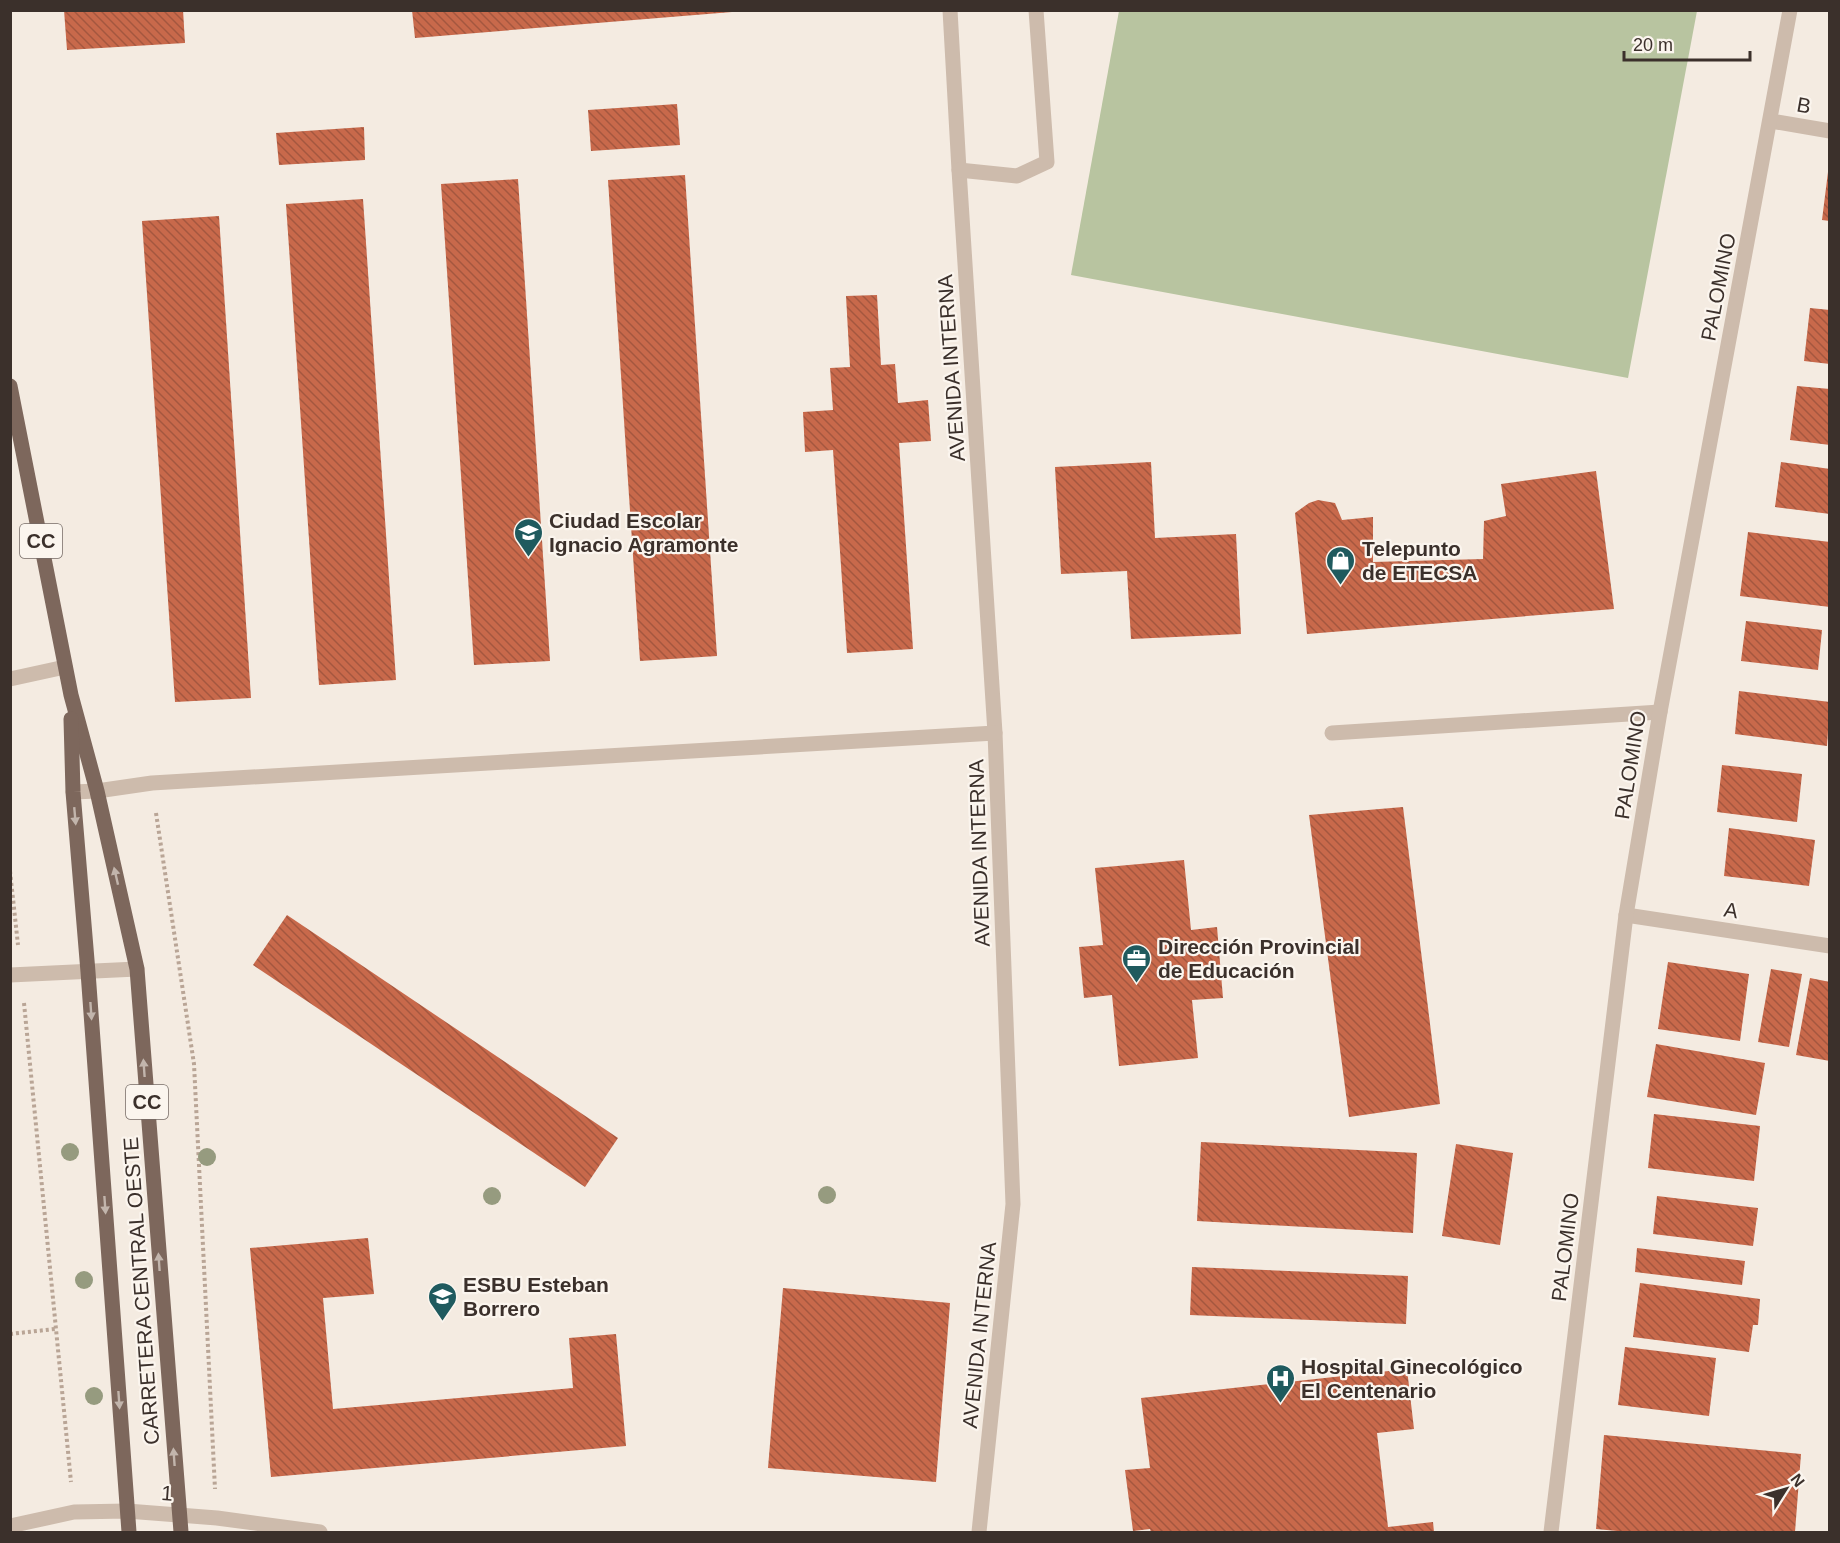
<svg xmlns="http://www.w3.org/2000/svg" width="1840" height="1543" viewBox="0 0 1840 1543" font-family="Helvetica,sans-serif">
<style>
.garden{fill:#b8c4a0}
.building{fill:url(#building-back-hatch)}
.lines{fill:none;stroke-linecap:round;stroke-linejoin:round}
.path{stroke:#b9a596;stroke-width:4;stroke-dasharray:3 3;stroke-linecap:butt}
.minor{stroke:#cdbbac;stroke-width:15}
.major{stroke:#7d675c;stroke-width:15}
.tree{fill:#969b7f}
.oneway{fill:#c2b5ac}
.labels{text-anchor:middle;dominant-baseline:central;stroke-width:4.5;stroke-linejoin:round;paint-order:stroke}
.shield{fill:#fbf5ee;stroke:#756b66;stroke-width:1.5}
.shield-label{font-size:20px;font-weight:bold;fill:#3b302b}
.street-label{font-size:21px;fill:#3b302b;stroke:#fbf5ee}
.poi-label{font-size:21px;font-weight:bold;fill:#3b302b;stroke:#fbf5ee;text-anchor:start}
</style>
<defs>
<pattern id="building-back-hatch" width="6" height="6" patternUnits="userSpaceOnUse" patternTransform="scale(1.5)"><rect width="6" height="6" fill="#c8694b"/><path d="M-1 5l2 2M0 0l6 6M5-1l2 2" fill="none" stroke="#a4573f"/></pattern>
</defs>
<rect width="100%" height="100%" fill="#f4ebe1"/>
<!-- garden -->
<polygon class="garden" points="1119,11 1697,11 1628,378 1071,275"/>
<!-- building -->
<g class="building">
<polygon points="64,10 183,10 185,43 67,50"/>
<polygon points="412,10 732,10 732,12 415,38"/>
<polygon points="677,104 680,145 591,151 588,110"/>
<polygon points="364,127 365,160 279,165 276,133"/>
<polygon points="1828,172 1830,172 1830,221 1822,220"/>
<polygon points="685,175 717,656 640,661 608,180"/>
<polygon points="518,179 550,661 474,665 441,184"/>
<polygon points="363,199 396,680 319,685 286,204"/>
<polygon points="219,216 251,698 175,702 142,221"/>
<polygon points="877,295 881,365 895,364 898,403 928,400 931,441 899,443 913,649 847,653 833,450 805,452 803,412 833,410 830,368 850,367 846,296"/>
<polygon points="1810,308 1830,310 1830,364 1804,361"/>
<polygon points="1797,386 1830,389 1830,445 1790,440"/>
<polygon points="1151,462 1155,538 1236,534 1241,634 1131,639 1127,571 1061,574 1055,467"/>
<polygon points="1781,462 1830,469 1830,514 1775,507"/>
<polygon points="1596,471 1614,609 1307,634 1295,513 1309,503 1318,500 1335,503 1342,520 1373,517 1373,562 1483,559 1484,521 1506,516 1501,484"/>
<polygon points="1748,532 1830,542 1830,607 1740,596"/>
<polygon points="1746,621 1822,630 1818,670 1741,661"/>
<polygon points="1739,691 1830,702 1827,746 1735,734"/>
<polygon points="1722,765 1802,774 1797,822 1717,812"/>
<polygon points="1403,807 1440,1104 1349,1117 1309,815"/>
<polygon points="1729,828 1815,840 1809,886 1724,876"/>
<polygon points="1184,860 1191,930 1217,927 1223,998 1192,1000 1198,1058 1119,1066 1112,995 1084,998 1079,947 1103,945 1095,868"/>
<polygon points="287,915 618,1138 585,1187 253,965"/>
<polygon points="1668,962 1749,974 1740,1041 1658,1029"/>
<polygon points="1771,969 1802,974 1789,1047 1758,1042"/>
<polygon points="1810,978 1830,982 1830,1061 1796,1055"/>
<polygon points="1656,1044 1765,1063 1756,1115 1647,1097"/>
<polygon points="1654,1114 1760,1126 1754,1181 1648,1168"/>
<polygon points="1201,1142 1417,1153 1413,1233 1197,1221"/>
<polygon points="1456,1144 1513,1153 1500,1245 1442,1236"/>
<polygon points="1657,1196 1758,1208 1753,1246 1653,1234"/>
<polygon points="368,1238 374,1294 323,1298 333,1409 573,1388 569,1338 616,1334 626,1446 271,1477 250,1248"/>
<polygon points="1637,1248 1745,1261 1742,1285 1635,1272"/>
<polygon points="1192,1267 1408,1276 1406,1324 1190,1315"/>
<polygon points="1640,1283 1760,1299 1758,1325 1753,1325 1749,1352 1633,1337"/>
<polygon points="783,1288 950,1303 936,1482 768,1468"/>
<polygon points="1625,1347 1716,1358 1709,1416 1618,1405"/>
<polygon points="1407,1369 1414,1429 1377,1433 1388,1527 1433,1522 1434,1532 1151,1532 1150,1529 1133,1531 1125,1470 1150,1468 1141,1398"/>
<polygon points="1604,1435 1801,1454 1795,1532 1628,1532 1596,1529"/>
</g>
<g class="lines">
<!-- path -->
<g class="path">
<polyline points="156,813 194,1064 215,1489"/>
<polyline points="10,871 18,945"/>
<polyline points="24,1003 71,1482"/>
<polyline points="10,1334 55,1329"/>
</g>
<!-- minor -->
<g class="minor">
<polyline points="950,10 959,170 995,733 1013,1204 979,1532"/>
<polyline points="1771,121 1830,131"/>
<polyline points="959,170 1017,176 1047,162 1036,10"/>
<polyline points="10,679 65,667"/>
<polyline points="1332,733 1660,712"/>
<polyline points="73,792 97,791 152,783 995,733"/>
<polyline points="1626,915 1830,946"/>
<polyline points="10,975 137,969"/>
<polyline points="10,1526 74,1512 127,1511 217,1518 320,1532"/>
<polyline points="1551,1532 1626,915 1660,712 1790,10"/>
</g>
<!-- major -->
<g class="major">
<polyline points="10,386 71,695 97,791 137,969 181,1532"/>
<polyline points="71,719 73,792 88,972 129,1532"/>
</g>
</g>
<!-- trees -->
<g class="tree">
<circle cx="70" cy="1152" r="9"/>
<circle cx="207" cy="1157" r="9"/>
<circle cx="827" cy="1195" r="9"/>
<circle cx="492" cy="1196" r="9"/>
<circle cx="84" cy="1280" r="9"/>
<circle cx="94" cy="1396" r="9"/>
</g>
<!-- one-way arrows -->
<defs><path id="oneway-solid" d="M-6-.8H1V-3.2L6.5 0L1 3.2V.8H-6Z" transform="scale(1.5)"/></defs>
<g class="oneway">
<use href="#oneway-solid" transform="translate(75 816) rotate(85)"/>
<use href="#oneway-solid" transform="translate(116 876) rotate(-103)"/>
<use href="#oneway-solid" transform="translate(91 1011) rotate(86)"/>
<use href="#oneway-solid" transform="translate(144 1068) rotate(-94)"/>
<use href="#oneway-solid" transform="translate(105 1205) rotate(86)"/>
<use href="#oneway-solid" transform="translate(159 1262) rotate(-94)"/>
<use href="#oneway-solid" transform="translate(119 1400) rotate(86)"/>
<use href="#oneway-solid" transform="translate(174 1457) rotate(-94)"/>
</g>
<!-- icons -->
<defs>
<symbol id="school-pin" viewBox="-11 -11 22 30"><path d="M0 17L-7.5 6A9.5 9.5 0 1 1 7.5 6Z" fill="#1f5a5e" stroke="#fbf5ee"/><path d="M0-5L7-2L0 1L-7-2ZM-4 1L0 2.5L4 1V4Q0 6-4 4Z" fill="#fff"/></symbol>
<symbol id="shop-pin" viewBox="-11 -11 22 30"><path d="M0 17L-7.5 6A9.5 9.5 0 1 1 7.5 6Z" fill="#1f5a5e" stroke="#fbf5ee"/><path d="M-5-2.5h2.3a2.7 3.5 0 0 1 5.4 0H5L5.5 6h-11ZM-1.5-2.5h3a1.5 2.3 0 0 0-3 0Z" fill="#fff"/></symbol>
<symbol id="office-pin" viewBox="-11 -11 22 30"><path d="M0 17L-7.5 6A9.5 9.5 0 1 1 7.5 6Z" fill="#1f5a5e" stroke="#fbf5ee"/><path d="M-6-3h4V-5.5h4V-3h4V5H-6ZM-1-4.5V-3h2v-1.5ZM-6 0V1H6V0Z" fill="#fff"/></symbol>
<symbol id="hospital-pin" viewBox="-11 -11 22 30"><path d="M0 17L-7.5 6A9.5 9.5 0 1 1 7.5 6Z" fill="#1f5a5e" stroke="#fbf5ee"/><path d="M-5-5h3v3.5h4V-5h3V5h-3V1.5h-4V5h-3Z" fill="#fff"/></symbol>
</defs>
<g fill-rule="evenodd">
<use href="#school-pin" x="512" y="516" width="33" height="45"/>
<use href="#shop-pin" x="1324" y="544" width="33" height="45"/>
<use href="#office-pin" x="1120" y="942" width="33" height="45"/>
<use href="#school-pin" x="426" y="1280" width="33" height="45"/>
<use href="#hospital-pin" x="1264" y="1362" width="33" height="45"/>
</g>
<g class="labels">
<!-- shield labels -->
<g class="shield">
<rect x="20" y="524" width="42" height="34" rx="4.5"/>
<rect x="126" y="1085" width="42" height="34" rx="4.5"/>
</g>
<g class="shield-label">
<text x="41" y="541">CC</text>
<text x="147" y="1102">CC</text>
</g>
<!-- street labels -->
<g class="street-label">
<text transform="translate(1804 105) rotate(10)">B</text>
<text transform="translate(1718 287) rotate(-79)">PALOMINO</text>
<text transform="translate(951 368) rotate(-94)">AVENIDA INTERNA</text>
<text transform="translate(1630 765) rotate(-81)">PALOMINO</text>
<text transform="translate(979 853) rotate(-92)">AVENIDA INTERNA</text>
<text transform="translate(1731 910) rotate(9)">A</text>
<text transform="translate(1565 1247) rotate(-83)">PALOMINO</text>
<text transform="translate(141 1291) rotate(-94)">CARRETERA CENTRAL OESTE</text>
<text transform="translate(979 1335) rotate(-84)">AVENIDA INTERNA</text>
<text transform="translate(167 1493) rotate(4)">1</text>
</g>
<!-- poi labels -->
<g class="poi-label">
<text x="549" y="520">Ciudad Escolar<tspan x="549" dy="24">Ignacio Agramonte</tspan></text>
<text x="1362" y="548">Telepunto<tspan x="1362" dy="24">de ETECSA</tspan></text>
<text x="1158" y="946">Dirección Provincial<tspan x="1158" dy="24">de Educación</tspan></text>
<text x="463" y="1284">ESBU Esteban<tspan x="463" dy="24">Borrero</tspan></text>
<text x="1301" y="1366">Hospital Ginecológico<tspan x="1301" dy="24">El Centenario</tspan></text>
</g>
</g>
<!-- border -->
<rect width="1840" height="1543" fill="none" stroke="#3b302b" stroke-width="24"/>
<!-- north arrow -->
<g transform="translate(1786 1489) rotate(53)" stroke="#fbf5ee" stroke-width="4.5" paint-order="stroke">
<path d="M0-4.5L10 22L0 15L-10 22Z" fill="#3b302b"/>
<text y="-9" font-size="16" font-weight="bold" text-anchor="middle" fill="#3b302b">N</text>
</g>
<!-- scale -->
<path d="M1624 51v9h126v-9" fill="none" stroke="#3b302b" stroke-width="3"/>
<text x="1633" y="51" font-size="18" fill="#3b302b" stroke="#fbf5ee" stroke-width="4.5" paint-order="stroke">20 m</text>
</svg>
